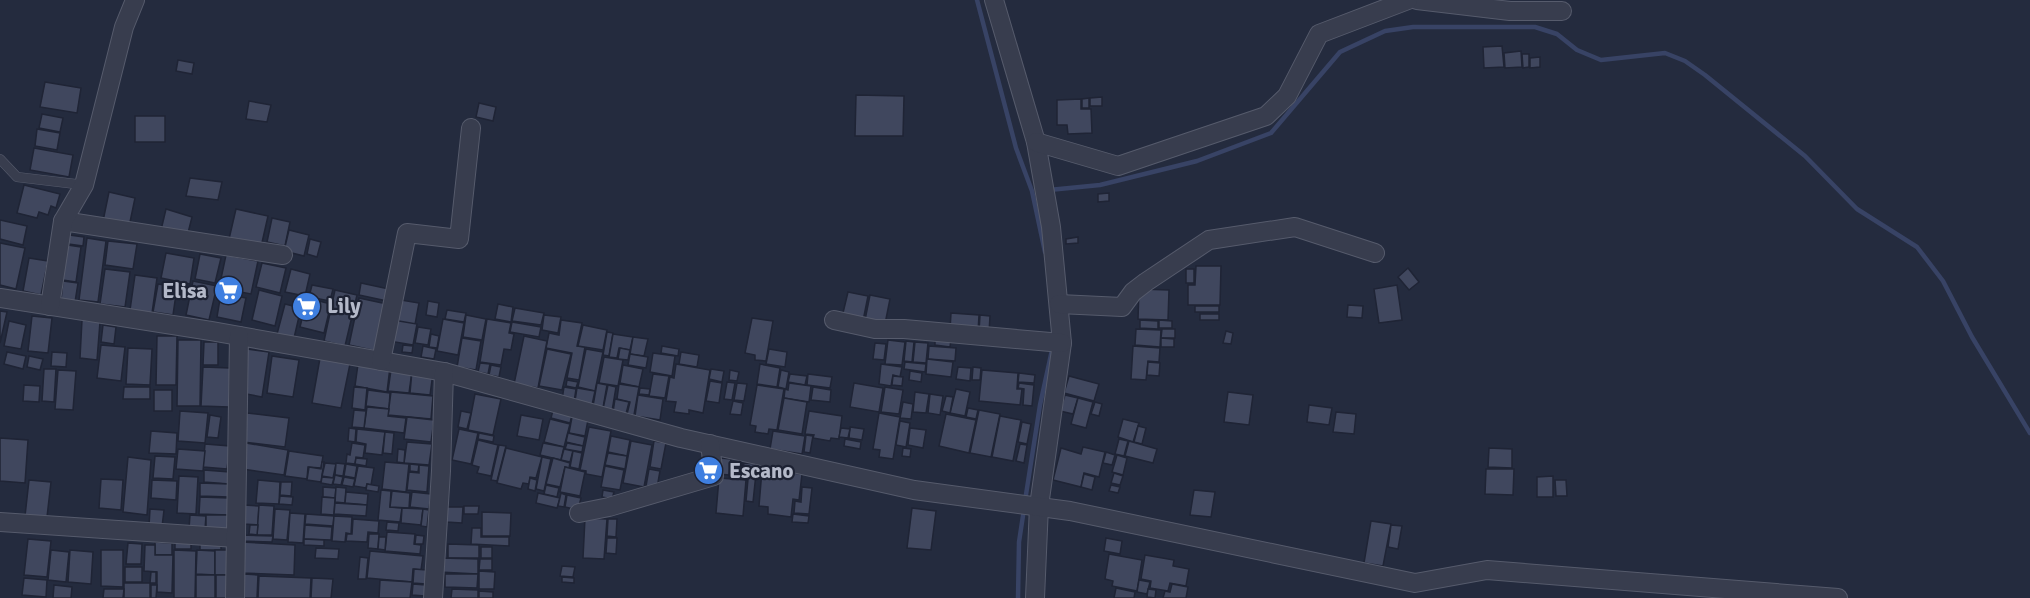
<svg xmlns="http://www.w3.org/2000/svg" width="2030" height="598" viewBox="0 0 2030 598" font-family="Signika,sans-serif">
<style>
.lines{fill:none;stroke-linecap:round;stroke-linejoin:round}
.stream{stroke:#384365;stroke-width:4.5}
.building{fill:#40475e;stroke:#1f2435;stroke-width:1.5}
.service-casing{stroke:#565b6c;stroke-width:10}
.minor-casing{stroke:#565b6c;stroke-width:20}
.service{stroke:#383d4e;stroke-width:9}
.minor{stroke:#383d4e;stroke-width:18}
.labels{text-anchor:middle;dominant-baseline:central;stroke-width:4.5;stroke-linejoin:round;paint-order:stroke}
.poi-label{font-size:21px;font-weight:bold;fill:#b4b9c9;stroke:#1d2233;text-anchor:start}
</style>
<rect width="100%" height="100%" fill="#242b3e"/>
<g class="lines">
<!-- stream -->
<g class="stream">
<polyline points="977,0 1016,148 1032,191 1045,252"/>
<polyline points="1049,190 1100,185 1197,161 1271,133 1340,52 1385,31 1413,27 1535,27 1557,34 1577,50 1601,60 1665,53 1685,61 1705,75 1805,156 1857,209 1917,247 1943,281 1972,337 2030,433"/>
<polyline points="1025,501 1040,405 1052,350"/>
<polyline points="1018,598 1019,542 1024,509"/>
</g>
</g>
<!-- building -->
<g class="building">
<polygon points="1502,46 1504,67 1484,68 1483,47"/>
<polygon points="1521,51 1522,67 1505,68 1504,53"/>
<polygon points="1522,54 1529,54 1529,67 1523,68"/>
<polygon points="1540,57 1540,67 1530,68 1530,58"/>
<polygon points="178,60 194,63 192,74 176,71"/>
<polygon points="45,82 81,88 77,113 40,107"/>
<polygon points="856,95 904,96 903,136 855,136"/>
<polygon points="1102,97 1102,106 1090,106 1090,98"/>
<polygon points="1089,98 1089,108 1082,108 1082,99"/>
<polygon points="1081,99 1081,109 1091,109 1092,133 1068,134 1067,125 1057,125 1057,100"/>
<polygon points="249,101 271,105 267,122 246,119"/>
<polygon points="479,103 496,107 493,121 476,117"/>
<polygon points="42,114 63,118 60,132 39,128"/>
<rect x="135" y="116" width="30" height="26"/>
<polygon points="37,129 60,133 57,150 35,146"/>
<polygon points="34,148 73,155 69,177 30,170"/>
<polygon points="190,178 222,182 218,200 186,196"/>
<polygon points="24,185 60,194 56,208 51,206 48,215 39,212 37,218 17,213"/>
<polygon points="109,192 135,198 129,227 103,221"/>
<polygon points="1109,193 1109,201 1098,202 1098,194"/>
<polygon points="166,209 192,217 187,237 161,230"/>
<polygon points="236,209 268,216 261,247 229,239"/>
<polygon points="272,218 290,222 285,246 267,242"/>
<polygon points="0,220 27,226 23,245 0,239"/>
<polygon points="289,230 309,235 304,256 284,251"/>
<polygon points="62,234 84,237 83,246 61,243"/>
<polygon points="1078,237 1078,243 1066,244 1066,239"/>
<polygon points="87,238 106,241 98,302 79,300"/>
<polygon points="310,239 321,242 317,257 307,254"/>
<polygon points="108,241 137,244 133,269 105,265"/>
<polygon points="0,243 25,248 16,289 0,285"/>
<polygon points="61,244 81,247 76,282 56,279"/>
<polygon points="166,253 194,258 190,284 161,278"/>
<polygon points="200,254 221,258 215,283 195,279"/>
<polygon points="226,255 258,261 251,294 219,288"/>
<polygon points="29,258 48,261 41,295 23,291"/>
<polygon points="262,263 286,268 280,293 256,287"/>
<polygon points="1196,266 1221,266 1220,305 1188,305 1188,285 1195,285"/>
<polygon points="1408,268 1419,282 1409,290 1398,277"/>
<polygon points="105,269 130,272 125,307 100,304"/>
<polygon points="291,269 310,274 305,296 285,292"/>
<rect x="1186" y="269" width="8" height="14"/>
<polygon points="135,275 157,278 152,313 130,310"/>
<polygon points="63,281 78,283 75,302 61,300"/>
<polygon points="193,281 217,286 209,320 186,315"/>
<polygon points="361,283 389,289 387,301 359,295"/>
<polygon points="158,284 177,287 173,315 153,312"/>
<polygon points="312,285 333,289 330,301 309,297"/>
<polygon points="1397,285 1402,320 1379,323 1374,289"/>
<polygon points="1139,289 1169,290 1168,320 1138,319"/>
<polygon points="259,290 282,296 275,326 252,320"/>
<polygon points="335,290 357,295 345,346 324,341"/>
<polygon points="848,292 868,296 863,321 842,317"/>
<polygon points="221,293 246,298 241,322 217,317"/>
<polygon points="870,295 890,299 885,324 865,320"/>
<polygon points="307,298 331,304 324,333 300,327"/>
<polygon points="359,298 387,304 376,351 349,345"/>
<polygon points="395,299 419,303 414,330 391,326"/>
<polygon points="428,301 439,303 437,317 426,315"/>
<polygon points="285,304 301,308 294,338 277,334"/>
<polygon points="498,304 513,307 511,322 495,319"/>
<polygon points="1348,305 1363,306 1362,318 1347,317"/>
<rect x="1195" y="306" width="24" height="6"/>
<polygon points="515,308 544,313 541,325 512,321"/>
<polygon points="447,310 466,313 464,322 445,319"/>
<polygon points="0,311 7,312 0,343"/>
<polygon points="951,313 979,315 978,332 950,330"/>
<rect x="1200" y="314" width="19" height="6"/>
<polygon points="466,315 486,319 482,340 463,337"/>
<polygon points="544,315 561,317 558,333 542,330"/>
<polygon points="980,315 990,316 989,333 979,332"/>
<polygon points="32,316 52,318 48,353 28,351"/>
<polygon points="752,318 773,321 766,361 755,360 755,355 745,353"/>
<polygon points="443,319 464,323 458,355 437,351"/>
<polygon points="487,319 511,323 509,333 514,334 511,350 504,349 501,365 480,362"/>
<polygon points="82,320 100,322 97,360 80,358"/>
<polygon points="393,320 417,324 413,345 389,341"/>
<polygon points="561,320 582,323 577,346 585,347 579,380 567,378 572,353 546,348 549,333 559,335"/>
<polygon points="1140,320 1158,321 1158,329 1140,328"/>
<polygon points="1159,320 1172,321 1172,328 1159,328"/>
<polygon points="9,321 26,325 21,349 4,346"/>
<polygon points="512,322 541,327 539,337 510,332"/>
<polygon points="103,325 116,327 114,344 101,342"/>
<polygon points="583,325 607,330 603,350 578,346"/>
<polygon points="418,327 431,329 428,345 415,343"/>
<polygon points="1136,329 1161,330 1160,347 1135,345"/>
<polygon points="1162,329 1175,329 1175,338 1161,338"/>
<polygon points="1226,331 1233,333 1231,344 1223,343"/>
<polygon points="607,332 613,333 609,356 603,355"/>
<polygon points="431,334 439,336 437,348 429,347"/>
<polygon points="613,334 633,337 630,350 619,348 617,358 609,357"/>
<polygon points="157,336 177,336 176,385 156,385"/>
<polygon points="524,336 547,341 538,388 514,384"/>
<polygon points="633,337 648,339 644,356 630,354"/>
<polygon points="462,338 481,341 476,370 457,367"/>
<polygon points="935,338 951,339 950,347 935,345"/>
<polygon points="1161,338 1174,339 1174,347 1161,347"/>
<polygon points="178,340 201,340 200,406 177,406"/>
<polygon points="888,340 905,342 902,365 885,364"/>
<polygon points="906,341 914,342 912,362 904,361"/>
<polygon points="204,342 218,342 218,365 203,365"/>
<polygon points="915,342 928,343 926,363 913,362"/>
<polygon points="875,343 886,344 884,360 873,359"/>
<polygon points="101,345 125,347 121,381 97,378"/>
<polygon points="403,345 413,346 412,353 402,352"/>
<polygon points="423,346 436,349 434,359 421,357"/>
<polygon points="662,346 679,349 678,356 661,353"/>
<polygon points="929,346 956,348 955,361 928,359"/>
<polygon points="1133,346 1160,348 1159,362 1148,361 1146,380 1131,379"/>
<polygon points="128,348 152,349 150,385 126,384"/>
<polygon points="620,348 630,350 628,360 618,359"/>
<polygon points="247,349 269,352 262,397 241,393"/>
<polygon points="547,349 571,354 562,390 539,386"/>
<polygon points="586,349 603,352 595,391 578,387"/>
<polygon points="769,349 787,352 785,367 766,364"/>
<polygon points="7,352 26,356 23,369 4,364"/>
<polygon points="52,352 67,353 66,367 51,366"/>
<polygon points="681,352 699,355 697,367 679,364"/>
<polygon points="653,353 675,356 672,376 650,372"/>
<polygon points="630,354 648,357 646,368 628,365"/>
<polygon points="29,356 43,359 40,370 27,367"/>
<polygon points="272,356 299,360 293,397 267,393"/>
<polygon points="604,357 623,360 618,386 599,383"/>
<polygon points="320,358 350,364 341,408 312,403"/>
<polygon points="927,359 953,362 951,377 926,374"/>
<polygon points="905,362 926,364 925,372 904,369"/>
<polygon points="1148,362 1160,363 1159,376 1147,375"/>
<polygon points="480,363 490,364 488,374 478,372"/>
<polygon points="358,364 390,367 387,392 355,386"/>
<polygon points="676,364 710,370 703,413 689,410 689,414 674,412 676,402 666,401 670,377 674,378"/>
<polygon points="760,364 780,368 777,387 757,384"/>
<polygon points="881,364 902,367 900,377 893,375 891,386 879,384"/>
<polygon points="491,365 501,367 499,377 489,375"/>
<polygon points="623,365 643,369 639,387 620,383"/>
<polygon points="203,367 230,368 229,407 201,406"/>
<polygon points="958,367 971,368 970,381 956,379"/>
<polygon points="973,367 981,368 980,380 972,380"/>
<polygon points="44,369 56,369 54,402 42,401"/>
<polygon points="711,369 724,371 722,382 709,379"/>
<polygon points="58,370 76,371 73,410 55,409"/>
<polygon points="391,370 412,371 409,393 388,391"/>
<polygon points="730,370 739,372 737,381 729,380"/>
<polygon points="781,370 789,372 786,389 778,387"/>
<polygon points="982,370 1018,373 1017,389 1022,389 1020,405 979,401"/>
<polygon points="412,371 433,373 430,395 410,393"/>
<polygon points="910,371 922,373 921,382 909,380"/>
<polygon points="1019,373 1035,375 1034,383 1018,382"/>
<polygon points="653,374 669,376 665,398 649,396"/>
<polygon points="790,374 807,376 805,385 788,382"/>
<polygon points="808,374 832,377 830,388 807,385"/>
<polygon points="893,376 903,377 902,386 892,385"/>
<polygon points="1069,376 1099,384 1094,401 1064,393"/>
<polygon points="567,380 578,382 576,388 566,386"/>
<polygon points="710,381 722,383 719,403 706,401"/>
<polygon points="727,382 735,383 732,400 724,399"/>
<polygon points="597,383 607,385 603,408 593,406"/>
<polygon points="737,383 747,384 744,401 734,400"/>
<polygon points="789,383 811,386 809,402 784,398 785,389 788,390"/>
<polygon points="854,383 883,388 879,412 850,407"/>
<polygon points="1019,383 1034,385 1032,406 1023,405 1024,389 1018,388"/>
<polygon points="619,384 639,387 634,415 627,414 630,402 617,399"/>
<polygon points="24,385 40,386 39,402 23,401"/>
<polygon points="608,385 616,387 612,411 603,409"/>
<polygon points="757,385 784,389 777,430 769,429 768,434 755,432 756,426 750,425"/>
<polygon points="124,387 150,387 150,399 123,399"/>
<polygon points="354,387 367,388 365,410 352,408"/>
<polygon points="564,387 576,389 574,402 562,400"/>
<polygon points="813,387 831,390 830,402 811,400"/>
<polygon points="885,387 903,390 899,414 881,412"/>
<polygon points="577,388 595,391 592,405 575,401"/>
<polygon points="640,388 650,389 649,395 639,394"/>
<polygon points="956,389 970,392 965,416 950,413"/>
<rect x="154" y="390" width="18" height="21"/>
<polygon points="368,390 390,393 389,409 366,406"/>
<polygon points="391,392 433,396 431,419 388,415"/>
<polygon points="915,392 929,394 926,413 913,412"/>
<polygon points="1228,392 1253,395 1249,425 1224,422"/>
<polygon points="475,394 501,399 493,435 468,430"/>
<polygon points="930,394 943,396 940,415 928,413"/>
<polygon points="638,395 663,399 660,420 635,416"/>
<polygon points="1065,395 1078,398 1073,414 1060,411"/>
<polygon points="946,396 953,397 950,413 942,411"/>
<polygon points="784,398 807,402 802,434 778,430"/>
<polygon points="1078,398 1093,402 1086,428 1071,424"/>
<polygon points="615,399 629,402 626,414 613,412"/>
<polygon points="733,401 743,403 741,415 730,414"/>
<polygon points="903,402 913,404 911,419 900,418"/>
<polygon points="1095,402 1102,404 1099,416 1091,414"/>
<polygon points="1309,405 1332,408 1329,425 1307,422"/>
<polygon points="367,407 389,409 388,416 406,418 404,433 364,428"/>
<polygon points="968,408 978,410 976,419 966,417"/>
<polygon points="354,410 366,411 364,428 352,427"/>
<polygon points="553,410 572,415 570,423 551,418"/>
<polygon points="979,410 1000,414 991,457 970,453"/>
<polygon points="180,411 208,413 205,443 178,441"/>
<polygon points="461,411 471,413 467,429 458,427"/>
<polygon points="809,411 842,416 839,439 831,438 830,441 813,438 814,435 805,434"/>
<polygon points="1336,412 1356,414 1354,434 1333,432"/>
<polygon points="247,413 289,418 285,447 243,442"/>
<polygon points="879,413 900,417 893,459 879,457 880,450 873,449"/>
<polygon points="946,414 976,420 969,453 939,446"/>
<polygon points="210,415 221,417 218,438 207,437"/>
<polygon points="521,415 543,419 539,440 517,436"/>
<polygon points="1000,416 1021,420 1013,461 992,457"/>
<polygon points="407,417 434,420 431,442 404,439"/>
<polygon points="572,417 588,420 585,436 569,433"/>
<polygon points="550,419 570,424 564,447 544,442"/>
<polygon points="1123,419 1139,423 1133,442 1118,437"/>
<polygon points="900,421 910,423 906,447 896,445"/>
<polygon points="1022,422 1031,424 1027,444 1018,442"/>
<polygon points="1138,426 1146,428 1142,444 1134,442"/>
<polygon points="589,427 611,431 602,477 586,474 586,471 580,470"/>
<polygon points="850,427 864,429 862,440 849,438"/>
<polygon points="349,428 356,429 355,442 348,441"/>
<polygon points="841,428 850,429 848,438 839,437"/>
<polygon points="910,428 926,430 923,448 908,445"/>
<polygon points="357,429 385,432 382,455 365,453 366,444 356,442"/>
<polygon points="459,429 478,433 471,464 452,460"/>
<polygon points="151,431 177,433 176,454 149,453"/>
<polygon points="773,431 805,436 802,454 770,449"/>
<polygon points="385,432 394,433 392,454 383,453"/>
<polygon points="479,433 494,436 493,442 478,439"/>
<polygon points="568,433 585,437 583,446 566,442"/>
<polygon points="806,435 813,436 810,453 804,452"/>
<polygon points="611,436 630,440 627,456 608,452"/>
<polygon points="0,438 28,440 25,483 0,481"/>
<polygon points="845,439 861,442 860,449 844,446"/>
<polygon points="1119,439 1128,441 1124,456 1115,454"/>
<polygon points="478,440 498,445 491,476 477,473 479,467 472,465"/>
<polygon points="631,441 652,445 644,487 623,483"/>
<polygon points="654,441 666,443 661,469 650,467"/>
<polygon points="1129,441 1157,449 1153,463 1125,456"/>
<polygon points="407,442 432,444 429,465 404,463"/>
<polygon points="246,443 288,450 284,475 242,469"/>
<polygon points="352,443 365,445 363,458 356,457 355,464 346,463 347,454 350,455"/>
<polygon points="543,443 564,447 561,460 540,455"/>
<polygon points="567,443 583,446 582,452 565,449"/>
<polygon points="205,444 230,446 227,469 203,467"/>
<polygon points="1020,444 1027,445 1024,463 1016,461"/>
<polygon points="499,445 506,446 497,481 491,480"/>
<polygon points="1083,447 1105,452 1099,477 1084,473 1081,487 1053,480 1061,448 1081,454"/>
<polygon points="506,448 542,457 536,478 530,477 529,484 523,483 521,489 497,483"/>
<polygon points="903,448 911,449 910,457 902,456"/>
<polygon points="1489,448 1512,449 1512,468 1488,467"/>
<polygon points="178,449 205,451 203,471 176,469"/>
<polygon points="398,449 405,450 404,463 397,462"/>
<polygon points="564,449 573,451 570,462 561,460"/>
<polygon points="289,451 323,456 321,468 308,467 307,479 285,476"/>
<polygon points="573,451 582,453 579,469 570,467"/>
<polygon points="1106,452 1115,455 1112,465 1103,463"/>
<polygon points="608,453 627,456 625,469 605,465"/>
<polygon points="1117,455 1127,458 1123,475 1112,472"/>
<polygon points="155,456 175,457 173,479 153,478"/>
<polygon points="128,457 151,460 147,515 123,512"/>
<polygon points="542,457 551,459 544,491 536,489"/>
<polygon points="356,458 367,459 366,466 355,464"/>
<polygon points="553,458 570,463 569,468 565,467 560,487 546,484"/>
<polygon points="720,458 731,459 729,475 718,474"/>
<polygon points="322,462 324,462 321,482 307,480 309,467 321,469"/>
<polygon points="385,462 409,464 406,492 382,489"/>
<polygon points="732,462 743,463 741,478 730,477"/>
<polygon points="325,463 336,464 333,478 322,476"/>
<polygon points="336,463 345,464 343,476 335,475"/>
<polygon points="744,463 757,464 753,502 746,501 748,479 742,479"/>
<polygon points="346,464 357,466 355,478 344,476"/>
<polygon points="410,464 419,465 418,472 410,471"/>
<polygon points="419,465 429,466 427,492 407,490 409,472 419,473"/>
<polygon points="358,466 374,468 371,485 367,484 366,488 354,486"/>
<polygon points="605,466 624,470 620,490 601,487"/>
<polygon points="565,467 585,472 580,496 560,492"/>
<polygon points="649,469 660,471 657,488 646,486"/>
<polygon points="1486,469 1514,469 1513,495 1485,494"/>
<polygon points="204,470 230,472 229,484 204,482"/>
<polygon points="762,470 802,474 799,500 793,499 791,517 768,514 768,507 759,506"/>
<polygon points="1114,473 1123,476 1120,485 1111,483"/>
<polygon points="1084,474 1095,477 1092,490 1081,487"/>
<polygon points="335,475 343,477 341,485 333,484"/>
<polygon points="179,476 198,477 196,514 177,513"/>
<polygon points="1553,476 1553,497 1537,497 1537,477"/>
<polygon points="322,477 334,478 332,485 321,483"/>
<polygon points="344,477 355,479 353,487 342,485"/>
<polygon points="530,478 537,480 535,491 528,489"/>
<polygon points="719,478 746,480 743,516 716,513"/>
<polygon points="101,479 123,480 121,510 99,508"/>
<polygon points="29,480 51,482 47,517 25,516"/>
<polygon points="152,480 177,481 176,500 151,498"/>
<polygon points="258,480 280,482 279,504 256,503"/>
<polygon points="1555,480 1566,480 1567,496 1556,496"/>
<polygon points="281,482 292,482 291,496 280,495"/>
<polygon points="200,483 229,484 229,497 200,496"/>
<polygon points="367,484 379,486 378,492 366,490"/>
<polygon points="546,485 559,488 557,497 544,494"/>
<polygon points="1111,485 1120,487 1118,493 1109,491"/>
<polygon points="323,487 336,488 335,498 323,497"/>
<polygon points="336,487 346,488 345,503 335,502"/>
<polygon points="802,487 812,488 809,514 794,513 795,501 801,502"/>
<polygon points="381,490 391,491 390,507 402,508 400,522 378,520"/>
<polygon points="603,490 614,492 612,499 602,497"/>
<polygon points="1194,490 1215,492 1211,517 1190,515"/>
<polygon points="392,491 410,493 409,508 390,507"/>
<polygon points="346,492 368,494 367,505 345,503"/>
<polygon points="412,492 431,494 429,509 410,507"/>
<polygon points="538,493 560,498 557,508 536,503"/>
<polygon points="561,493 566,495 564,507 558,506"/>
<polygon points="567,495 581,498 578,510 565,507"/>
<polygon points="280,496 293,497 292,505 279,504"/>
<polygon points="200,497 229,498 228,515 199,514"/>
<polygon points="322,497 335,498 334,515 321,514"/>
<polygon points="335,503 367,505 366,516 334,514"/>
<polygon points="244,505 259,506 258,525 243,524"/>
<polygon points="259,505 274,506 272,535 257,535"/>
<polygon points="464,506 479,506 478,514 464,514"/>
<polygon points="447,507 463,507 462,523 446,522"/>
<polygon points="402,508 423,509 421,525 401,523"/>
<polygon points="912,508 936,511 931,550 907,548"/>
<polygon points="150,509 164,510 162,527 149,526"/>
<polygon points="275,509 290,510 287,540 273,539"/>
<polygon points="423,509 429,510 427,527 421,526"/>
<polygon points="482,512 511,513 510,536 482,536"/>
<polygon points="290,513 305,514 303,543 288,542"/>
<polygon points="306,514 334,516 333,526 305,524"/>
<polygon points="793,514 809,516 808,523 792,522"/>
<polygon points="190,515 206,516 205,529 189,529"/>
<polygon points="206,515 230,515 229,531 206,530"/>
<polygon points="334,516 352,517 351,534 346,533 345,542 332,541"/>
<polygon points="585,518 607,519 604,559 583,558"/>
<polygon points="353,519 379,521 378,533 368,532 367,542 346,541 347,534 352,534"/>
<polygon points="608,519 617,519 616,537 607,536"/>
<polygon points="1371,521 1391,524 1383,566 1364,563"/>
<polygon points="387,522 399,523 398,531 386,530"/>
<polygon points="250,525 258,525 257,535 249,534"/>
<polygon points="305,525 332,527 331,540 304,539"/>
<polygon points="1391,525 1402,526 1398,549 1388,547"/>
<polygon points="472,528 481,528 481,537 509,537 509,546 471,544"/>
<polygon points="387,532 415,534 414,544 421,545 420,554 385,551"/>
<polygon points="369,534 379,534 378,549 368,548"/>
<polygon points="241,535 273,536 272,542 240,541"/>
<polygon points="416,535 424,536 423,544 415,544"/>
<polygon points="379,537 386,537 385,550 378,549"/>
<polygon points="607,538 617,538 616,554 606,553"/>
<polygon points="1106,538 1122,541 1120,554 1104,551"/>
<polygon points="28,539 51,541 47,577 24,575"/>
<polygon points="304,539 324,540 324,546 304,545"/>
<polygon points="175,541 191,542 191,549 175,549"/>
<polygon points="155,542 172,543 172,555 155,555"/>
<rect x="200" y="542" width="21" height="8"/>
<polygon points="242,542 295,545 294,575 241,573"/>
<polygon points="128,543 142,544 141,564 126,564"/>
<polygon points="448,544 479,545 479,558 448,558"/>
<polygon points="145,545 155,545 155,555 173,555 172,593 157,592 157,572 144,571"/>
<rect x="481" y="547" width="11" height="11"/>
<polygon points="316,548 339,549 338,559 315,558"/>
<polygon points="51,550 69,552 66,582 48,580"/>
<polygon points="70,550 93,552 91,584 68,582"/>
<polygon points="101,550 123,550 123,587 101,586"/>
<polygon points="174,550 196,551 195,598 174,598"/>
<polygon points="197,550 215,551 215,575 196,574"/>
<rect x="215" y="550" width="14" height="25"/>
<polygon points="370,551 423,556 421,570 413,569 412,582 367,578"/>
<polygon points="1109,554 1142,560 1137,591 1112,586 1113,581 1105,579"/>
<polygon points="1145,555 1174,560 1173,566 1189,569 1186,586 1170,583 1168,591 1150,588 1151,581 1141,579"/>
<polygon points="360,557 368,558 366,579 358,579"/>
<polygon points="440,558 478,559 478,574 439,572"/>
<polygon points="480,559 492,559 492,570 479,570"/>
<polygon points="562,566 575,567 573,577 560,576"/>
<rect x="125" y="567" width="17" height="15"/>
<polygon points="414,569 427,570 426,584 413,583"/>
<polygon points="479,571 495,572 494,589 479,589"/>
<polygon points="151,572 156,572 156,583 150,583"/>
<polygon points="244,574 258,575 257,598 243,598"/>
<polygon points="445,574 478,574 477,588 445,587"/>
<rect x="196" y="575" width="19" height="23"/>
<rect x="216" y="575" width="11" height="23"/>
<polygon points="259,576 311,578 310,598 258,598"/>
<polygon points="562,577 574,578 574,583 562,582"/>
<polygon points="24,578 47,580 46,597 22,595"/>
<polygon points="312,578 333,579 331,598 311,598"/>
<polygon points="380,580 412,582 410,598 379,598"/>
<polygon points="1139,580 1150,582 1147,594 1137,592"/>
<rect x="124" y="583" width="26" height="15"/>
<polygon points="413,584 426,585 425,596 412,595"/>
<polygon points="1172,584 1188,587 1186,598 1163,598 1165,591 1170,592"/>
<polygon points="54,585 72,587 71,598 53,598"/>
<polygon points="151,585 157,585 156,598 151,598"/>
<polygon points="1116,588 1135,592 1134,598 1114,598"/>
<polygon points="104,589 124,589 123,598 103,598"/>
<polygon points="452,589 478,590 478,598 451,598"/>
<polygon points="1148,589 1156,590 1155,598 1147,597"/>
<polygon points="479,591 493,592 493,598 479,598"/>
</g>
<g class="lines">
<defs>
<polyline id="service" points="0,159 17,177 84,185"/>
<g id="minor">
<polyline points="994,0 1036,142 1051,227 1062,343 1039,506 1035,598"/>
<polyline points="1417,0 1510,11 1562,11"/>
<polyline points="1036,142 1118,166 1266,116 1287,96 1319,34 1408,0"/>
<polyline points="63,221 283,255"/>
<polyline points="0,298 211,331 444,372 681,438 914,490 1070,511 1415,583 1487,570 1838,598"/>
<polyline points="1059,304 1122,307 1133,292 1146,282 1209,240 1295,227 1375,253"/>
<polyline points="50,306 63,221 84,185 124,27 135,0"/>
<polyline points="834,320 875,329 904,329 1062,343"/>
<polyline points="381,361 407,233 459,239 471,128"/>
<polyline points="579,513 609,507 714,476 710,444"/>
<polyline points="0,522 236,538"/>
<polyline points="235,598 239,336"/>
<polyline points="433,598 441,471 444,372"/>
</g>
</defs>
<!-- service casing -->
<use href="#service" class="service-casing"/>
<!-- minor casing -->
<use href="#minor" class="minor-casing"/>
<!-- service -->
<use href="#service" class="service"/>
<!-- minor -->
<use href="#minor" class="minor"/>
</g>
<!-- icons -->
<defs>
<symbol id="supermarket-disc" viewBox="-11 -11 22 22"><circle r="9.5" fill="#3f7fe0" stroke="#1d2233"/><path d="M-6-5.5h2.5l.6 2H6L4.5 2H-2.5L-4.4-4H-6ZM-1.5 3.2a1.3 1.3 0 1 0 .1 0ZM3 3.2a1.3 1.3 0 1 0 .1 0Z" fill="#fff"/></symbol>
</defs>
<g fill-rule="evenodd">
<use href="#supermarket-disc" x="212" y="274" width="33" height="33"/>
<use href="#supermarket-disc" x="290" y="290" width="33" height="33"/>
<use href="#supermarket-disc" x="692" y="454" width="33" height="33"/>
</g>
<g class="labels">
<!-- poi labels -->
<g class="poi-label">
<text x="207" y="291" text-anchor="end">Elisa</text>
<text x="327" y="306">Lily</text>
<text x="729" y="471">Escano</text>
</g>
</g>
</svg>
